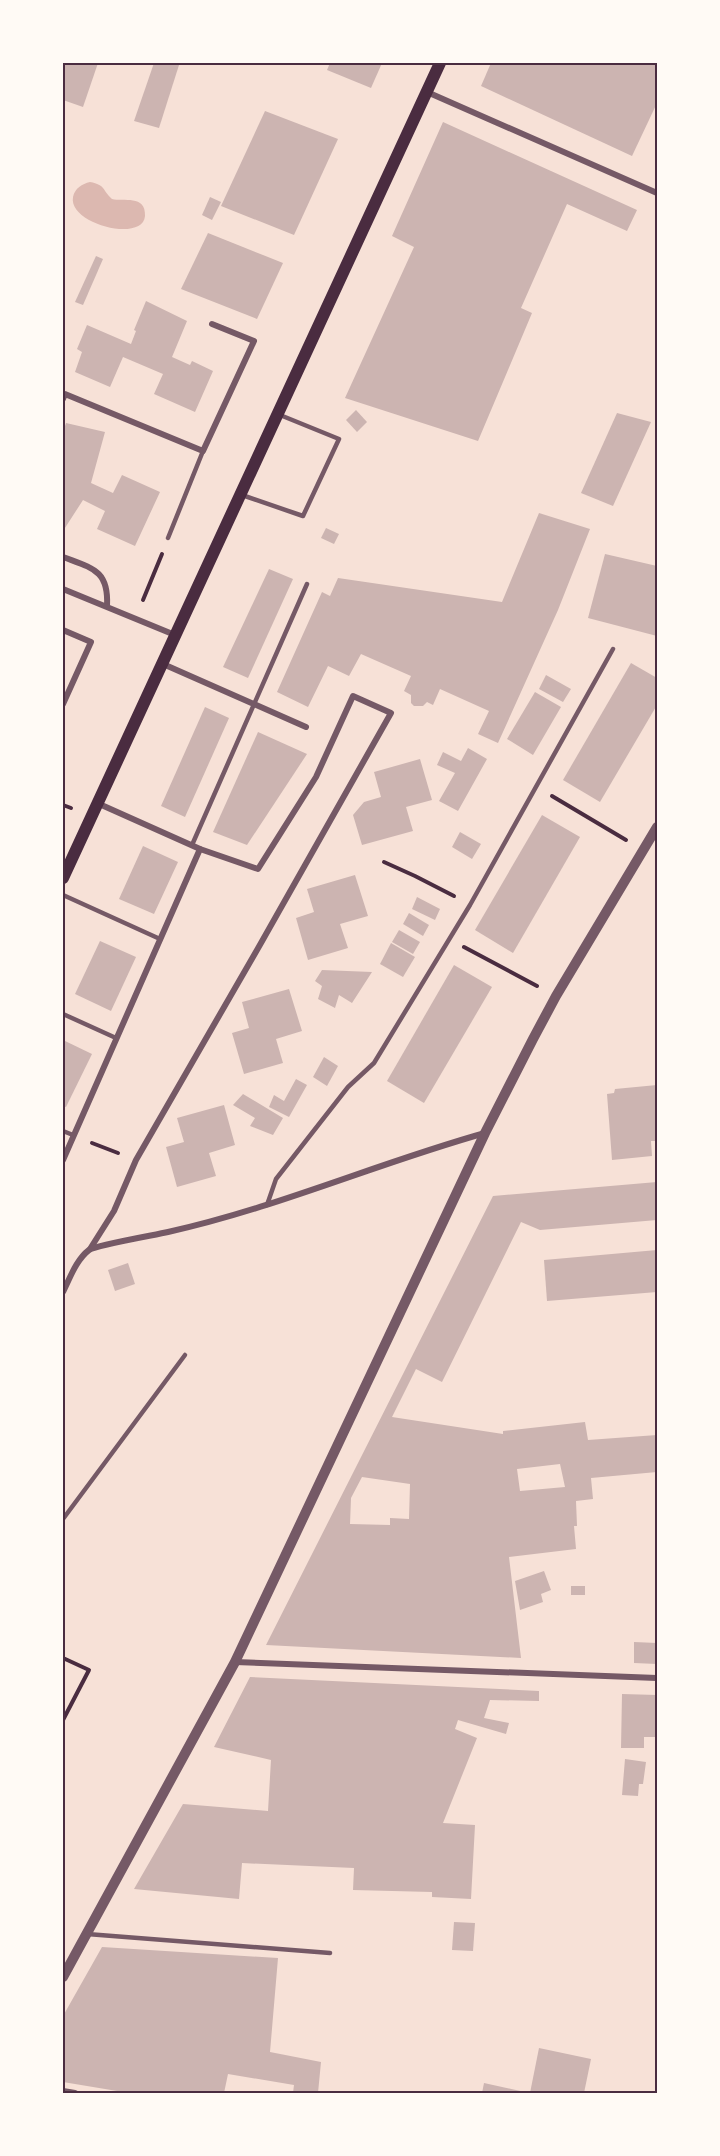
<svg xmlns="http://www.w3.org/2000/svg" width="720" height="2156" viewBox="0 0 720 2156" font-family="Roboto,sans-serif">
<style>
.water{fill:#dcb8b0}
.building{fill:#ccb4b1;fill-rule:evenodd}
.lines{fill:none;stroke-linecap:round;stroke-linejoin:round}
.path{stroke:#4a2c40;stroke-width:4}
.service{stroke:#755966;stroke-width:4.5}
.minor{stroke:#755966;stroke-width:6}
.tertiary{stroke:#755966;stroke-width:10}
.secondary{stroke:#4a2c40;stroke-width:12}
.neatline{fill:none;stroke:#4a2c40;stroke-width:2}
</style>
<rect width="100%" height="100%" fill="#f7e1d7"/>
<!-- water -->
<path class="water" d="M90 182C106 185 102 190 112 199 123 202 146 194 145 216 143 243 68 224 73 197 75 188 82 184 90 182Z"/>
<!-- building -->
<g class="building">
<polygon points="63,63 98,63 83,107 63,100"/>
<polygon points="154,63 171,63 179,65 159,128 134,121"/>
<polygon points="330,63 382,63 371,88 327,70"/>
<polygon points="491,63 657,63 657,103 632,156 481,86"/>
<polygon points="265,111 338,139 294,235 221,206"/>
<polygon points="443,122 637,210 627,231 567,204 521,308 532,313 478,441 345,398 414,247 392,236"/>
<polygon points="210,197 221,202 212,220 202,215"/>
<polygon points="208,233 283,263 257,319 181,289"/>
<polygon points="96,256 103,259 83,305 75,302"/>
<polygon points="146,301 187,321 172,357 190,365 192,361 213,371 195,412 154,394 163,374 123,357 110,387 75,372 82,352 77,349 87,325 131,344 136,331 134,330"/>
<polygon points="356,410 367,422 357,432 346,420"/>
<polygon points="617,413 651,422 613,506 581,493"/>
<polygon points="66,423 105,432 91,483 113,493 122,475 160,492 135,546 97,529 105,511 83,500 63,531 63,432"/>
<polygon points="539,513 590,529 558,610 498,743 478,734 489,711 440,689 433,705 427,702 423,706 414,706 411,703 411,695 404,691 411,676 361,654 349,676 328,666 308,707 277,692 322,592 330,596 338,578 502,602"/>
<polygon points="326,528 339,534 334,544 321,538"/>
<polygon points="605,554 657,566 657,636 588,618"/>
<polygon points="269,569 293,579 248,678 223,667"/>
<polygon points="631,663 657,678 657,705 600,802 563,780"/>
<polygon points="546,675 571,689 563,702 539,689"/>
<polygon points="535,692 561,707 533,755 507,739"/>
<polygon points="205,707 229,718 185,817 161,806"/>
<polygon points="258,732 307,754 247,845 213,832"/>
<polygon points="468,748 487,759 458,811 439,801 455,773 437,765 443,752 461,761"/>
<polygon points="420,759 432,800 406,807 413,831 362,845 353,815 364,802 381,797 374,772"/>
<polygon points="542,815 580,837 513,953 475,930"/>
<polygon points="460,832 481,844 472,859 452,847"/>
<polygon points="143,846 178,862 154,914 119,899"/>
<polygon points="355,875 368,916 340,924 348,948 308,960 296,918 314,912 307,889"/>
<polygon points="417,897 440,909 435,920 412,909"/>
<polygon points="409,913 429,925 423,936 403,924"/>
<polygon points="399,930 420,942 413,954 392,942"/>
<polygon points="100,941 136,957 111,1011 75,994"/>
<polygon points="391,943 415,957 403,977 380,964"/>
<polygon points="454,965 492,987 424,1103 387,1081"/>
<polygon points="322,970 372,972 352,1003 339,995 335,1008 318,999 322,986 315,981"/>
<polygon points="289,989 302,1031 276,1039 283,1063 244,1074 232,1033 249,1028 242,1002"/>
<polygon points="63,1040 92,1054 66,1107 63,1106"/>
<polygon points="324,1057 338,1066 327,1086 313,1077"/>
<polygon points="296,1079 307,1085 289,1117 269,1107 274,1095 284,1101"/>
<polygon points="657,1085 657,1141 651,1141 652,1156 612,1160 607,1094 614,1093 615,1089"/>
<polygon points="243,1094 283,1118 273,1135 250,1126 255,1118 233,1105"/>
<polygon points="224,1105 235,1145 209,1153 216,1176 177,1187 166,1147 184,1142 177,1118"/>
<path d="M657 1182V1220L540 1230 521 1222 442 1382 416 1369 392 1417 503 1434V1431L585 1422 588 1440 657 1435V1472L591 1478 593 1499 576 1501 577 1526H574L576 1549 509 1557 521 1658 266 1645 493 1196ZM560 1464 565 1487 520 1491 517 1469ZM362 1477 410 1484 409 1519 390 1518V1525L350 1524 351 1498Z"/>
<polygon points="657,1250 657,1292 547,1301 544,1260"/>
<polygon points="128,1263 135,1284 115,1291 108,1270"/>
<polygon points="544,1571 551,1590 541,1594 543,1602 520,1610 515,1581"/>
<rect x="571" y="1586" width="14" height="9"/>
<polygon points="634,1642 657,1643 657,1664 634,1663"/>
<polygon points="250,1677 539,1691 539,1701 490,1700 484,1718 509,1723 506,1734 458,1720 455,1729 477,1738 443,1823 475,1825 471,1899 432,1897 432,1892 353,1890 354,1868 242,1863 239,1899 134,1889 183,1804 268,1811 271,1760 214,1747"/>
<polygon points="622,1694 657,1695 657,1737 644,1737 644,1748 621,1748"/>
<polygon points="625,1759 646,1762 643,1784 639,1784 638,1796 622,1795"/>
<polygon points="454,1922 475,1923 473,1951 452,1950"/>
<polygon points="102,1947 278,1958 270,2052 321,2062 318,2093 293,2093 294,2085 228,2074 224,2093 129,2093 63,2082 63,2016"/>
<polygon points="539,2048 591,2059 584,2093 530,2093"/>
<polygon points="484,2083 525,2092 525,2093 482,2093"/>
</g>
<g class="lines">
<!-- path -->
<g class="path">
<polyline points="143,600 162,554"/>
<polyline points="552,796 626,840"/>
<polyline points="63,805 71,808"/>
<polyline points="384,862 415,876 454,896"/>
<polyline points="464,947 537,986"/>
<polyline points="92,1143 118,1153"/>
<polyline points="63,1658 89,1670 63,1720"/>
</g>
<!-- service -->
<g class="service">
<polyline points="242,495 303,516 339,439 280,415"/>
<polyline points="168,538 203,451"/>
<polyline points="192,845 307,584"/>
<polyline points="63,895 160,939"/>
<polyline points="63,1014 116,1038"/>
<polyline points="63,1131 73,1135"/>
<polyline points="267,1205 276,1179 348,1087 374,1063 470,905 613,649"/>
<polyline points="63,1519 185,1355"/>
<polyline points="87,1934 330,1953"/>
</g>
<!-- minor -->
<g class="minor">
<polyline points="427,92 657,193"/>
<polyline points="63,399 65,394 203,451 254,341 212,324"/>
<path d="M63 557C92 568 109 570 107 606"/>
<polyline points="63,589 175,635"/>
<polyline points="63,630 91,642 63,704"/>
<polyline points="163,664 306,727"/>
<polyline points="63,1160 200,849"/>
<polyline points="90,1249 114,1211 136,1160 261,943 391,713 353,696 316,777 258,869 200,849 97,803"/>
<path d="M63 1292C70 1278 76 1260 89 1250 96 1245 155 1235 168 1232 276 1208 378 1163 485 1133"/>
<polyline points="235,1662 657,1678"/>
<polyline points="63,2091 75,2093"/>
</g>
<!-- tertiary -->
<polyline class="tertiary" points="63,1977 235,1662 485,1133 533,1039 556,996 657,827"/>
<!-- secondary -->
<polyline class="secondary" points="63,878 440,63"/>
</g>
<!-- border -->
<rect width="720" height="2156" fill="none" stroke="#fffaf5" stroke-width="129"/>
<rect x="64" y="64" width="592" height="2028" class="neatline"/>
</svg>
